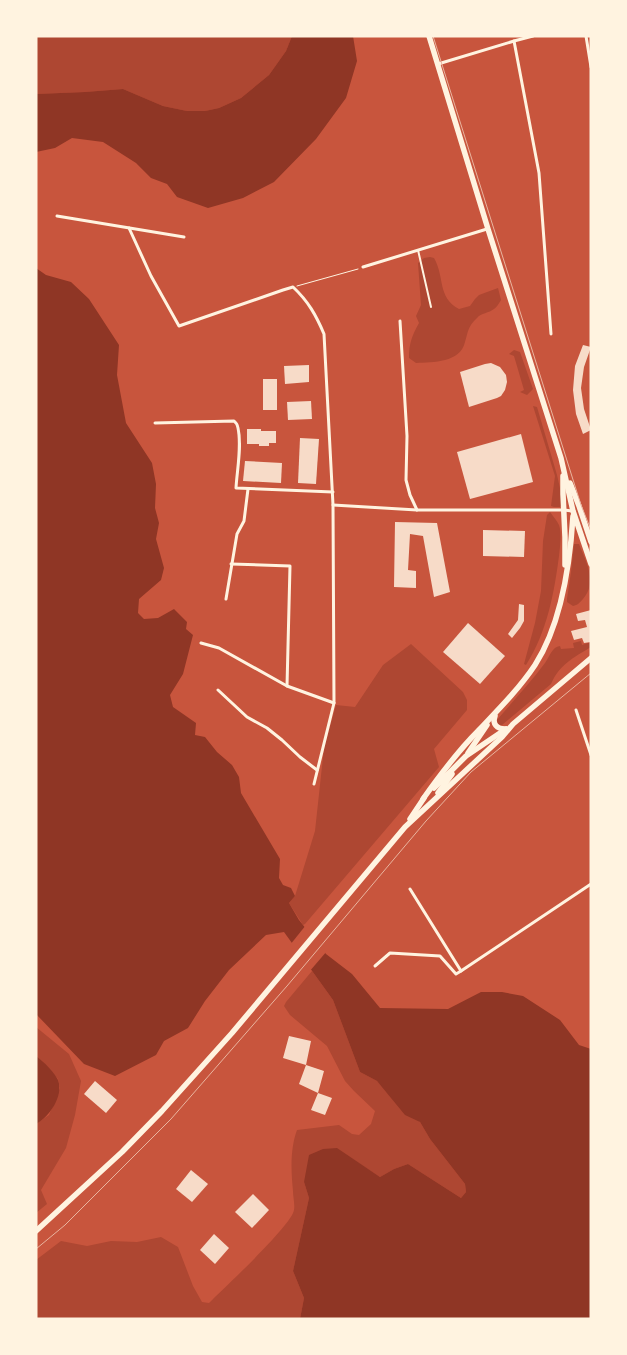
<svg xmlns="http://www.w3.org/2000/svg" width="627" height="1355" viewBox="0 0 627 1355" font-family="Mulish,sans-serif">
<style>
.green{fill:#ae4732}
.water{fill:#8f3625}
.pier{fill:#c8553d}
.building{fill:#f7dbc8}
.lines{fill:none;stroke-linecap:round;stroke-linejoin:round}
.path{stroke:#fff3e0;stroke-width:1}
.service{stroke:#fff3e0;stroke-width:2}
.minor{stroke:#fff3e0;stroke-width:3}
.primary{stroke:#fff3e0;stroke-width:5.5}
.tram{stroke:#e9b49f;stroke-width:1}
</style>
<rect width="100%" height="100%" fill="#c8553d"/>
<!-- green -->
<g class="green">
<polygon points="36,36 292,36 286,51 269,75 241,98 219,108 205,111 187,111 163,106 123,89 85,92 36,94"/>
<path d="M430 257 434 258C445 277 437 297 459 309L470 306 475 299 479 295 498 288 501 300C499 303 497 307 494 309 489 313 481 313 477 318 468 326 468 332 465 342 460 363 433 362 416 363L409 358C409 343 412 336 419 323L416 316 421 305 418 263 424 258Z"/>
<polygon points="514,350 520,352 533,389 527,395 520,392 524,390 514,356 509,354"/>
<polygon points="533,406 537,407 557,475 562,497 562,504 560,507 554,507 551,506 555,476"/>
<path d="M550 512C553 516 557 521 559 525 562 533 560 547 559 556 554 594 547 632 526 665L524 664 535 623 541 591 543 541 547 515Z"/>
<path d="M574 544H579C586 562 598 582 583 599 579 603 578 605 573 606L567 602V599L571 572Z"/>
<path d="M581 641 582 645 591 642V647C573 658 560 664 551 684L502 725H498L497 720C513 701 530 683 545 663 550 656 552 647 560 646L561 649 574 648 573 643Z"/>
<polygon points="411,644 463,692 467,700 467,710 434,749 439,767 305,924 303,925 289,903 295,896 315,831 324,748 336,705 355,707 383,665"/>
<path d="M312 971 333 1000 360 1072 377 1081 420 1122 430 1139 465 1184 466 1192 461 1198 408 1164 394 1169 380 1177 337 1149 304 1182 309 1198 293 1271 304 1298 300 1319H36V1260L61 1241 87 1246 111 1241 137 1242 161 1237 178 1247 193 1286 202 1302 209 1303C223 1289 292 1225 294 1210 295 1204 293 1197 293 1191 291 1171 290 1149 297 1130L339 1125 352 1134 359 1135 371 1124 375 1111 354 1091 345 1081 327 1046 290 1015 284 1006 286 1002Z"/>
<polygon points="36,1027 69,1054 81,1081 75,1115 66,1148 41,1190 47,1204 36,1213 36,1124 49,1115 60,1088 58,1079 36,1056"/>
</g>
<!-- water -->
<g class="water">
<polygon points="292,36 353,36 357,61 346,98 316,139 274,182 243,198 208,208 177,197 167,184 151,178 136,163 103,142 72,138 55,148 36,152 36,94 85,92 123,89 163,106 187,111 205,111 219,108 241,98 269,75 286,51"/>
<polygon points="36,268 46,275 71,282 89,299 119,345 117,375 126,423 152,463 156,484 155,508 159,523 156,539 164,568 161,580 139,599 138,613 144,619 158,618 174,609 187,622 186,629 193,635 183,674 170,695 173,707 196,723 195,735 205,737 217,752 232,765 239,777 241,793 280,859 279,878 283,885 291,888 295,896 289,903 299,920 326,954 352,974 380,1008 448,1009 481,992 502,992 523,996 560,1020 579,1045 591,1049 591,1319 300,1319 304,1298 293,1271 309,1198 304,1182 309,1155 323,1149 337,1148 380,1177 394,1169 408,1164 461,1198 466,1192 465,1184 430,1139 420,1122 405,1115 377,1081 360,1072 333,1000 284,932 266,935 229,970 205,1001 188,1028 164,1041 156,1055 115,1076 84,1064 36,1014"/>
<path d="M36 1056C44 1062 54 1072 58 1080 64 1096 49 1117 36 1124Z"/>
</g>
<!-- pier -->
<polygon class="pier" points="306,925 327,951 309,972 290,945"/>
<!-- building -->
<g class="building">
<polygon points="583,345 591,347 584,367 581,388 584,409 591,430 583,434 576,414 573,390 575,366"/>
<polygon points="491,363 500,367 506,375 507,382 505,390 501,396 497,398 469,407 460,372 485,364"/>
<polygon points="309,365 309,382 285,384 284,366"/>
<rect x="263" y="379" width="14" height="31"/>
<polygon points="311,401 312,419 288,420 287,402"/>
<polygon points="247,429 261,429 261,431 276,431 276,443 269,443 269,446 259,446 259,444 247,444"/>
<polygon points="521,434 533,482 470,499 457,452"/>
<polygon points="300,438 319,439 316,484 298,483"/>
<polygon points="245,461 282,463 281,483 243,481"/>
<polygon points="395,522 437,523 450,592 434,597 423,536 410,534 408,570 416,571 416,588 394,587"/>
<polygon points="483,530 525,531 524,557 483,556"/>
<polygon points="519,604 524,605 524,621 520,628 512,638 508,634 518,620"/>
<polygon points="591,610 591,642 584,643 582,638 574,640 571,631 587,627 585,620 578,621 576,614"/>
<polygon points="468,623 505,656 480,684 443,652"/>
<polygon points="289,1036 311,1041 306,1065 324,1071 318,1093 332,1098 325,1115 311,1110 318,1093 299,1084 306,1065 283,1058"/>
<polygon points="95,1081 117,1100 106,1113 84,1094"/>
<polygon points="191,1170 208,1184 192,1202 176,1189"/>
<polygon points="253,1194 269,1210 252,1228 235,1212"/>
<polygon points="214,1234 229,1248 215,1264 200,1250"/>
</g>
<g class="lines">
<!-- path -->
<polyline class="path" points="297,286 358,269"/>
<!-- service -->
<polyline class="service" points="418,250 431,307"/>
<!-- minor -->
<g class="minor">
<polyline points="586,36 591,67"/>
<polyline points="514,41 539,173 551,334"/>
<polyline points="438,64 514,41 533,36"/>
<polyline points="57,216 184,237"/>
<path d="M129 228 151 276 179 326 283 290 293 287C308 301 316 315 324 334L333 505 334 703 314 784"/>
<polyline points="363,267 487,229"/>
<polyline points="400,321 407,436 406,480 410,495 417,510"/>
<path d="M155 423 234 421C237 424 237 424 238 428 242 446 237 470 236 488L333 492"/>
<polyline points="333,505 417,510 564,510 572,511"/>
<polyline points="231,564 290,566 287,686"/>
<polyline points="226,599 237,534 244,521 248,489"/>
<polyline points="201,643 219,648 287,686 334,703"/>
<polyline points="218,690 247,717 267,728 282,740 300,757 317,770"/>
<polyline points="576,710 591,755"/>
<polyline points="410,889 461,971 591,884"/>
<polyline points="375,966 390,953 440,956 456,974 461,971"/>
</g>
<!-- primary -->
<g class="primary">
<polyline points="429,36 488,229 561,458 573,511 591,564"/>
<polyline points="563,476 563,494 565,537 565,565"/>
<polyline points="570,483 579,506 591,542"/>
<path d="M495 716C492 724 497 729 505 729"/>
<polyline points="468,753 487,725"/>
<polyline points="434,788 466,756 506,729"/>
<polyline points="438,793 452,774"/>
<path d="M423 799C440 775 458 751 478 731 498 710 519 689 535 665 562 623 570 564 573 516"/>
<polyline points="410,819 424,798"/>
<polyline points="36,1231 122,1152 162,1111 232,1033 405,827 502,737 513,724 591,658"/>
</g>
<!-- tram -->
<g class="tram">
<polyline points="433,36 581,505 591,530"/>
<polyline points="36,1249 65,1225 171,1119 287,986 426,821 471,772 591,673"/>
</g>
</g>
<!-- border -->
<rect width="627" height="1355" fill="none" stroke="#fff3e0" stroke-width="75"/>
</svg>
